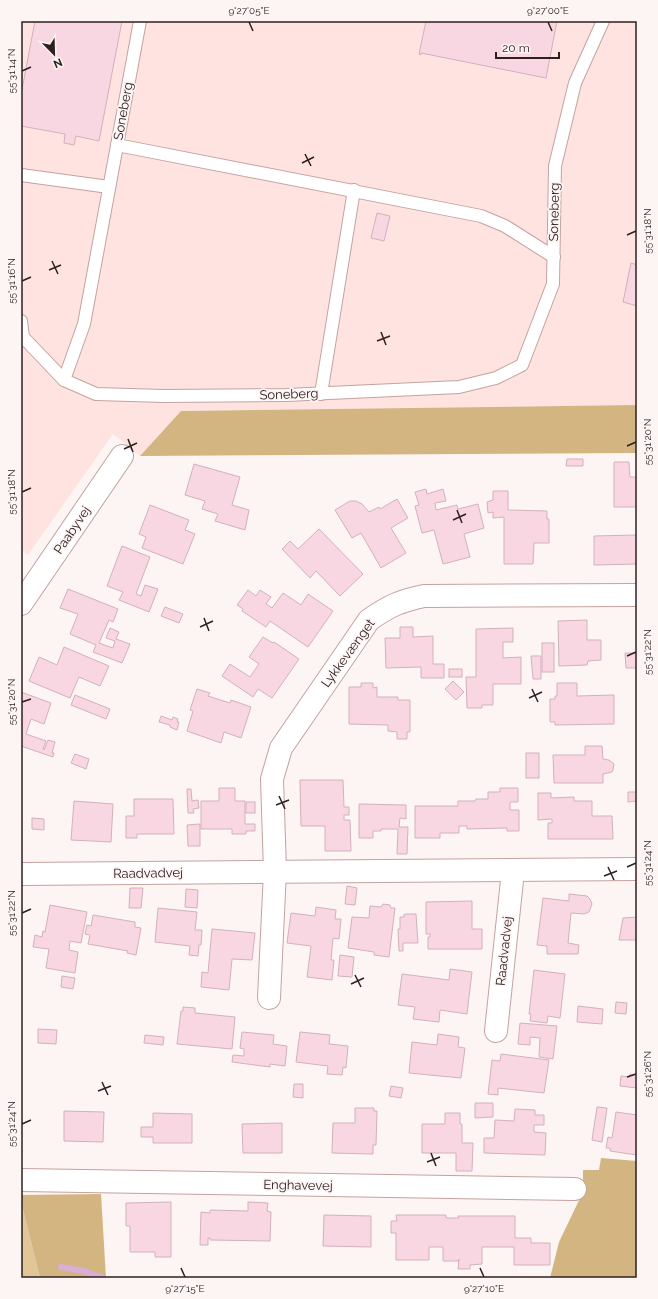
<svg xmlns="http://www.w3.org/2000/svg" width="658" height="1299" viewBox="0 0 658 1299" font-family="Raleway,sans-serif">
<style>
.built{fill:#ffe3e1}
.green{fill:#e1c698}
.forest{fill:#d3b582}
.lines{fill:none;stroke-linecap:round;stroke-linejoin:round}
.stream{stroke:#daaed7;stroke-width:6}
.building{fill:#f9d7e2;stroke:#d2b1bc}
.service-casing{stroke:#c4a29f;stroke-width:14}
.minor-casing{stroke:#c4a29f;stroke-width:24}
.service{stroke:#fff;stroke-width:12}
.minor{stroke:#fff;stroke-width:22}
.ticks{fill:none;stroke:#2d201f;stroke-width:1.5}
.labels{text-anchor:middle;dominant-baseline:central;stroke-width:3.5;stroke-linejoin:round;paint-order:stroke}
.street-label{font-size:13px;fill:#2d201f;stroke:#fdf5f4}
.neatline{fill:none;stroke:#2d201f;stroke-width:1.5}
.ticks-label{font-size:10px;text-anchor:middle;fill:#2d201f}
</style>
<rect width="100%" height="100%" fill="#fdf5f4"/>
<!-- built -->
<polygon class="built" points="21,21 637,21 637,405 181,411 140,456 113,434 28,555 21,549"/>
<!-- green -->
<polygon class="green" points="21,1202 40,1278 21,1278"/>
<!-- forest -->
<g class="forest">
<polygon points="637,405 637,453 140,456 181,411"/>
<polygon points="601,1158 637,1161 637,1278 550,1278 559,1242 583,1192 583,1170 599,1170"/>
<polygon points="101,1194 106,1278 40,1278 21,1202 21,1195"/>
</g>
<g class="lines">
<!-- stream -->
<polyline class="stream" points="61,1267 84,1271 103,1278"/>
</g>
<!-- building -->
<g class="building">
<polygon points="35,21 122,21 99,141 76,136 74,145 64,143 65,134 21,126 21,95"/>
<polygon points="426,21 557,21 546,78 421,53 421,55 419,54"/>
<polygon points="377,213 390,216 384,241 371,238"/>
<polygon points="631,263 637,265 637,306 623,302"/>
<polygon points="567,459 583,459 583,466 566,466"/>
<polygon points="614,462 629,462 630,477 637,477 637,507 614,507"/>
<polygon points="194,464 240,477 232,505 249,510 245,530 215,521 218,514 202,509 205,501 185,495"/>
<polygon points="426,489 427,494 443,489 446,501 435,503 436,510 457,505 458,509 478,504 484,528 464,534 470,557 443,564 434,530 422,533 415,506 419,505 415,492"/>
<polygon points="493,491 508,491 508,510 547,511 547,519 549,519 549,543 534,543 533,564 504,564 504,517 493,518 493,512 488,513 487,502 493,500"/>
<polygon points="397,499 408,518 391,528 406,553 381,568 361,533 352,538 335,510 350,501 356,501 362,504 369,512 379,507 380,509"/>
<polygon points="150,505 189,520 185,530 195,534 183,564 142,548 146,537 139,534"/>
<polygon points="319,529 363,574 340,596 316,571 310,578 282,549 290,541 298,549"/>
<polygon points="637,535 637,564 594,565 594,536"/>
<polygon points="122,546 150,557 136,594 141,596 145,585 158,589 149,612 119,600 123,592 107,586"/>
<polygon points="68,589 118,609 113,622 109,620 99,643 113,648 115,641 106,638 110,628 119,632 116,639 130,644 122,663 93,652 96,645 70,634 78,614 60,608"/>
<polygon points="248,590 256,596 260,590 271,597 266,604 272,608 283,593 301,605 308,594 333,611 308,647 270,621 266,627 242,611 243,609 237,605"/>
<polygon points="165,607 183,614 179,623 161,616"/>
<polygon points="587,620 587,640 601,640 601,660 588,661 587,665 559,666 558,621"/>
<polygon points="400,627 413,627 413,637 433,636 433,664 444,664 444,678 421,678 421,667 386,668 385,638 400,638"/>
<polygon points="513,628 513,642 503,642 503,658 521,657 521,684 493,684 493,705 482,705 482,708 467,708 466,677 476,677 476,629"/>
<polygon points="263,637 273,643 274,642 299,659 272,698 258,689 253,697 222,676 230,664 250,677 259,664 249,657"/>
<rect x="542" y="643" width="12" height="29"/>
<polygon points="64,647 109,666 100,686 79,677 70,698 29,681 39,657 57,665"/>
<polygon points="625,653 637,653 637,668 626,668"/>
<polygon points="531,656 541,656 541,679 533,679"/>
<rect x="449" y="669" width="13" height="8"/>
<polygon points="453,681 464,692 456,700 445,689"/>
<polygon points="361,683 373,683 373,688 377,687 377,697 398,697 398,700 410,700 410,732 407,732 407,739 397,739 397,732 388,731 388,725 349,724 349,687 361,687"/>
<polygon points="557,683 577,683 577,696 614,695 614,724 555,725 555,722 550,722 550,699 555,699 555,696 557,696"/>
<polygon points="197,689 210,693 208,696 230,703 231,700 251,707 241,738 224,732 221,743 187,731 193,711 190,710"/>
<polygon points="21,692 51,703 44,724 31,719 26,734 46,741 43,749 44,750 48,740 55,742 52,753 54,753 53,757 21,746"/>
<polygon points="75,695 110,709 106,719 71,705"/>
<polygon points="161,716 172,720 173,717 178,719 177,722 179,722 177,730 170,727 170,725 159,722"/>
<polygon points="585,746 602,746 603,759 609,760 614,764 613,770 612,772 603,774 603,783 554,783 553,755 585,755"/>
<rect x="526" y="753" width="13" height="25"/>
<polygon points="75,754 89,759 86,769 71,763"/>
<polygon points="300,780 343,780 344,807 349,807 349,815 344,815 344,820 350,820 351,851 325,851 325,826 301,826"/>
<polygon points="219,788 235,788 235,801 245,801 245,824 255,824 255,831 246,831 246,834 232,834 232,829 201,829 201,801 219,801"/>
<polygon points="500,788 518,788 518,802 510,802 510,810 519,810 519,831 507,831 507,828 467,829 467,826 459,826 459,833 440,833 440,838 415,838 415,806 458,806 458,801 475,801 476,799 488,799 488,792 500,792"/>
<polygon points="187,789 191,789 192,801 198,800 199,808 193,809 194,813 188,813"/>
<polygon points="628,792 637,792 637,801 628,802"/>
<polygon points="538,793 551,793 551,798 574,797 574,801 592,801 592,816 612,816 613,839 548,839 548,823 552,823 552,819 538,820"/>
<polygon points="134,799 173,799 174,834 137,834 137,838 126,838 126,816 134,816"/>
<polygon points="74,801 113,804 111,842 71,840"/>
<rect x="246" y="802" width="9" height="11"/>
<polygon points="359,804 406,805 406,819 400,818 399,827 408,827 407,854 397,854 398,829 381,829 381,831 373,831 373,838 359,838"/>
<polygon points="32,818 44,819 44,830 32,829"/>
<polygon points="200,824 200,846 188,846 187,825"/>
<polygon points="347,886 357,888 355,905 345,904"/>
<polygon points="130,888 143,888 141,908 129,908"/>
<polygon points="186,889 198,890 197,908 185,907"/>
<polygon points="569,894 587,896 590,899 592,904 589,912 584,914 571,913 568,943 579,945 578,954 547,954 547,946 537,945 543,898 569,901"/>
<polygon points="472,901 472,929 482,929 482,949 428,949 428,937 430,937 430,934 426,934 426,902"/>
<polygon points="383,904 390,905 391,908 395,908 389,957 374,955 374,952 348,948 352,917 369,918 370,906 381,907"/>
<polygon points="50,905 87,912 81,943 70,941 69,950 78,952 75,973 46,968 49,949 33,947 35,935 42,937 43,931 45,932"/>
<polygon points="316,907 336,910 335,919 341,919 339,939 333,938 331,960 334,960 332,980 307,977 311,946 287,943 291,913 315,916"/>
<polygon points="158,908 197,912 195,930 202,930 201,945 199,945 198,956 189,955 190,946 155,942"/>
<polygon points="404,914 416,914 418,943 403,943 403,951 399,951 398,929 400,929 400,917 404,917"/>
<polygon points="93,915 135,922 135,927 141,928 136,955 127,953 128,951 88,944 90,935 85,934 87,925 91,926"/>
<polygon points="637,917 637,940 619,940 623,918"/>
<polygon points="212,929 255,933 252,960 232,959 229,990 201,987 202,972 208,973"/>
<polygon points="340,955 354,957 352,977 338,976"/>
<polygon points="450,969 472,972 467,1014 440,1010 439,1022 413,1019 415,1007 398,1005 402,974 449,980"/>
<polygon points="534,970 565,974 560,1018 548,1016 547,1023 530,1021 531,1014 529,1014"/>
<polygon points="62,976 75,978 73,989 61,987"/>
<polygon points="616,1002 627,1003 626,1014 615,1013"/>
<polygon points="578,1006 603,1009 602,1024 577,1022"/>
<polygon points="183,1007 195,1008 195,1013 235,1017 232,1049 177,1044 181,1011 183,1011"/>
<polygon points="520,1023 557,1026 553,1059 539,1057 540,1038 530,1037 530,1045 518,1044"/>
<polygon points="38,1029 57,1030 56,1044 38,1043"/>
<polygon points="242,1032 274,1035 273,1044 287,1046 285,1066 270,1064 270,1067 232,1062 233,1055 244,1056 244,1049 240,1048"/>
<polygon points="300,1032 330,1035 329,1044 348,1046 346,1068 343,1067 342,1075 327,1074 328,1066 296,1062"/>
<polygon points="438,1034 459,1037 458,1047 465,1048 461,1078 409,1073 412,1042 437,1045"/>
<polygon points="145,1035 164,1037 163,1045 144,1043"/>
<polygon points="501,1054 549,1060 544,1093 498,1088 498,1095 488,1094 492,1060 500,1061"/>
<polygon points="630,1074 637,1075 637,1088 620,1086 621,1076 630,1077"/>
<polygon points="294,1084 303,1084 303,1098 293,1097"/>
<polygon points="391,1086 403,1088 401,1098 389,1096"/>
<polygon points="475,1103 493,1103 493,1117 475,1118"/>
<polygon points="597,1107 607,1108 602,1142 592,1140"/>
<polygon points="355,1108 374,1108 374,1111 377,1111 376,1145 373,1145 373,1154 332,1153 333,1123 355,1123"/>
<polygon points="515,1109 535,1110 535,1115 544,1115 544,1125 534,1125 534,1132 546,1133 545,1155 484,1153 484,1138 494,1138 495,1120 514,1121"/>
<polygon points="64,1111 104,1112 103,1142 64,1141"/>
<polygon points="616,1112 637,1115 637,1155 610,1151 610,1148 606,1148 608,1137 612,1138"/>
<polygon points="153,1113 192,1114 192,1143 153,1143 153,1137 141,1137 141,1127 153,1127"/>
<polygon points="445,1113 460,1113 460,1124 462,1124 462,1143 473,1143 472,1171 456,1171 456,1153 422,1153 422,1124 445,1124"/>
<polygon points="282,1123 282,1153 243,1153 242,1124"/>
<polygon points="171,1202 171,1257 155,1257 155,1252 130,1252 130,1226 126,1226 126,1203"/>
<polygon points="248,1202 268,1203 267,1211 271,1212 270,1241 210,1240 210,1238 208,1238 208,1245 200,1245 201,1212 210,1213 210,1210 248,1211"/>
<polygon points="324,1215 371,1216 371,1247 323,1246"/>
<polygon points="396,1215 446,1215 446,1218 459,1218 458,1216 515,1216 515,1238 531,1238 531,1243 550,1243 550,1265 514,1265 514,1247 482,1247 482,1264 470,1265 470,1269 458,1269 459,1259 458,1261 443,1261 443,1247 429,1247 429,1260 396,1260 396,1233 391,1233 391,1221 397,1221"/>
</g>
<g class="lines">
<defs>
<g id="service">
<polyline points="140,21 84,324 64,380 96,394 164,396 286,395 459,387 496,378 522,365 553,284 555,166 575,83 603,21"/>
<polyline points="117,145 481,216 505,226 554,257"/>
<polyline points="21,175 109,187"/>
<polyline points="21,321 23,337 64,380"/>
<polyline points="321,394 354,190"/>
</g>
<g id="minor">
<polyline points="21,604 122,456"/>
<polyline points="21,874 637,869"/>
<path d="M269 998 275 871 272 779 281 748 369 620C389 606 400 601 424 596L637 595"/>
<polyline points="496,1031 513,871"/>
<polyline points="21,1180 575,1189"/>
</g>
</defs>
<!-- service casing -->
<use href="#service" class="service-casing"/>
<!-- minor casing -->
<use href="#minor" class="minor-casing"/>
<!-- service -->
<use href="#service" class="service"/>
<!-- minor -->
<use href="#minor" class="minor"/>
</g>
<!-- ticks -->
<path class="ticks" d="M249 22 253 31M548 22 552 31M22 71 31 67M305 154 311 166M302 163 314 157M627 235 636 231M52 261 58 274M49 270 61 265M22 281 31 277M381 332 386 345M377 341 390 336M128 439 133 452M627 446 636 442M124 449 137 443M22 492 31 488M457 510 462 523M453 520 466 514M204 618 209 631M200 627 213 621M627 656 636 652M532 689 538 702M529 698 542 692M22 702 31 699M279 796 285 809M276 805 289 800M608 867 614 880M627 867 636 863M604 876 617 871M22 913 31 909M355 975 361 987M351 984 364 978M627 1077 636 1074M102 1082 108 1095M98 1091 111 1086M22 1124 31 1120M431 1153 436 1166M427 1162 440 1157M181 1268 185 1277M480 1268 484 1277"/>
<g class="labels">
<!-- street labels -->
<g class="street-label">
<text transform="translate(123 111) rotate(-80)">Soneberg</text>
<text transform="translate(554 212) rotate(-89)">Soneberg</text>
<text transform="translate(289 394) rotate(-2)">Soneberg</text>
<text transform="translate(72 530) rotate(-56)">Paabyvej</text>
<text transform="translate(348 653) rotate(-54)">Lykkevænget</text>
<text transform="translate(148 873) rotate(-1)">Raadvadvej</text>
<text transform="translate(504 951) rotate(-84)">Raadvadvej</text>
<text transform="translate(298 1185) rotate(1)">Enghavevej</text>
</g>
</g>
<!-- border -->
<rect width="658" height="1299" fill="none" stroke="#fdf5f4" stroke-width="44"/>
<!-- north arrow -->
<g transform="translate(54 54) rotate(157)" stroke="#fdf5f4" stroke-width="3" paint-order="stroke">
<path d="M0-3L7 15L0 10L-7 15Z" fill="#2d201f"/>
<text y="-6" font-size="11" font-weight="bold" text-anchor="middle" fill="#2d201f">N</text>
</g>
<!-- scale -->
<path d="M496 52v6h63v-6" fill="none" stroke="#2d201f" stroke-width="2"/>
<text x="502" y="52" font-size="12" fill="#2d201f" stroke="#fdf5f4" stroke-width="3" paint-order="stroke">20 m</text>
<rect x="22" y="22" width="614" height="1255" class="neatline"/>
<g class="ticks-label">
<text x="249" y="14">9°27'05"E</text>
<text x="548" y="14">9°27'00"E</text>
<text transform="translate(11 71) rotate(-90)" y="4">55°31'14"N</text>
<text transform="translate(647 231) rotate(-90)" y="4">55°31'18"N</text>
<text transform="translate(11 281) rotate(-90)" y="4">55°31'16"N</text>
<text transform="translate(647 442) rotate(-90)" y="4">55°31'20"N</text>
<text transform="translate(11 492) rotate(-90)" y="4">55°31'18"N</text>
<text transform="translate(647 652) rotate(-90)" y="4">55°31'22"N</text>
<text transform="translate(11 702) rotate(-90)" y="4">55°31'20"N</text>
<text transform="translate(647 863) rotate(-90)" y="4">55°31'24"N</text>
<text transform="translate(11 913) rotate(-90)" y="4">55°31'22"N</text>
<text transform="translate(647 1074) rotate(-90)" y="4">55°31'26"N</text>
<text transform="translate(11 1124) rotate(-90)" y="4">55°31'24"N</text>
<text x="185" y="1292">9°27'15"E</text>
<text x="484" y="1292">9°27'10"E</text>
</g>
</svg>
